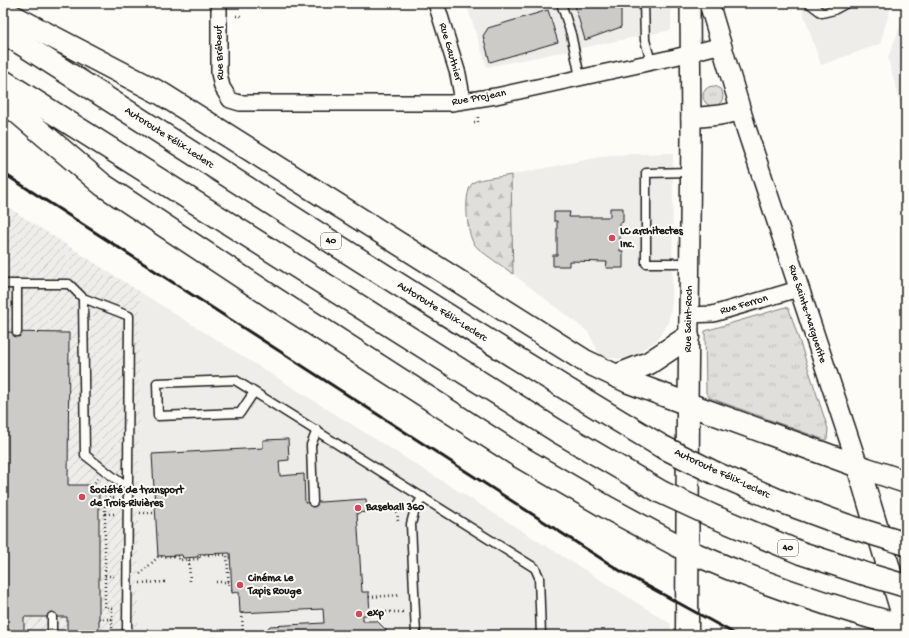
<svg xmlns="http://www.w3.org/2000/svg" width="909" height="638" viewBox="0 0 909 638" font-family="'Gochi Hand',sans-serif">
<style>
.built{fill:#eeede9}
.industrial{fill:url(#industrial-furrows)}
.grass{fill:url(#grass-tufts);stroke:#7e7e7c}
.forest{fill:url(#forest-firs);stroke:#7e7e7c}
.building{fill:#cccbc8;stroke:#1c1c1c}
.lines{fill:none;stroke-linecap:round;stroke-linejoin:round}
.service-casing{stroke:#1c1c1c;stroke-width:11}
.minor-casing{stroke:#1c1c1c;stroke-width:18}
.tertiary-casing{stroke:#1c1c1c;stroke-width:22}
.secondary-casing{stroke:#1c1c1c;stroke-width:25}
.motorway-casing{stroke:#1c1c1c;stroke-width:25}
.path{stroke:#1c1c1c;stroke-width:2.5;stroke-dasharray:1 3;stroke-linecap:butt}
.service{stroke:#fdfcf7;stroke-width:8}
.minor{stroke:#fdfcf7;stroke-width:15}
.tertiary{stroke:#fdfcf7;stroke-width:19}
.secondary{stroke:#fdfcf7;stroke-width:22}
.motorway{stroke:#fdfcf7;stroke-width:22}
.rail{stroke:#1c1c1c;stroke-width:3}
.motorway-bridge-casing{stroke:#1c1c1c;stroke-width:25;stroke-linecap:butt}
.motorway-bridge{stroke:#fdfcf7;stroke-width:22}
.poi-dot{fill:#d1495b;stroke:#fdfcf7;stroke-width:1.5}
.labels{text-anchor:middle;dominant-baseline:central;stroke-width:4;stroke-linejoin:round;paint-order:stroke}
.shield{fill:#fdfcf7;stroke:#605f5e;stroke-width:1}
.shield-label{font-size:10px;font-weight:bold;fill:#1c1c1c}
.street-label{font-size:11px;fill:#1c1c1c;stroke:#fdfcf7}
.poi-label{font-size:11px;font-weight:bold;fill:#1c1c1c;stroke:#fdfcf7;text-anchor:start}
</style>
<defs>
<pattern id="industrial-furrows" width="10" height="10" patternUnits="userSpaceOnUse"><rect width="10" height="10" fill="#eeede9"/><path d="M-1 1l2-2M0 10L10 0M9 11l2-2" fill="none" stroke="#cccbc7"/></pattern>
<pattern id="grass-tufts" width="24" height="20" patternUnits="userSpaceOnUse"><rect width="24" height="20" fill="#e0dfdb"/><path d="M3 7l-1-3M5 7V3M7 7l1-3M15 17l-1-3M17 17v-4M19 17l1-3" fill="none" stroke="#c0bfbb"/></pattern>
<pattern id="forest-firs" width="22" height="20" patternUnits="userSpaceOnUse"><rect width="22" height="20" fill="#e0dfdb"/><path d="M5 1l3.5 6h-7zM16 11l3.5 6h-7z" fill="#c0bfbb"/></pattern>
</defs>
<rect width="100%" height="100%" fill="#fdfcf7"/>
<filter id="ink" filterUnits="userSpaceOnUse"><feTurbulence type="fractalNoise" baseFrequency=".025" numOctaves="2"/><feDisplacementMap in="SourceGraphic" scale="8" xChannelSelector="R" yChannelSelector="G"/><feConvolveMatrix kernelMatrix="1 2 1 2 8 2 1 2 1" color-interpolation-filters="sRGB"/></filter>
<g filter="url(#ink)">
<!-- built -->
<g class="built">
<polygon points="466,3 671,3 671,30 487,67"/>
<polygon points="800,3 892,3 880,44 821,65"/>
<polygon points="906,23 906,126 888,58 901,24"/>
<polygon points="673,153 672,303 668,324 656,341 640,351 641,355 623,359 601,357 588,332 513,274 511,175 610,155"/>
<polygon points="140,292 671,624 670,635 138,635"/>
</g>
<!-- industrial -->
<polygon class="industrial" points="3,204 140,292 138,635 3,635"/>
<!-- grass -->
<g class="grass">
<circle cx="713" cy="96" r="10"/>
<polygon points="786,307 789,309 828,429 827,439 825,440 710,398 706,393 705,331"/>
</g>
<!-- forest -->
<path class="forest" d="M511 175 513 274C504 267 480 252 474 244 467 234 462 190 474 182 481 178 502 177 511 175Z"/>
<!-- building -->
<g class="building">
<polygon points="574,3 621,3 621,27 585,40"/>
<polygon points="548,10 558,42 490,62 483,36 488,28"/>
<polygon points="610,208 623,208 623,222 620,223 620,251 623,251 623,268 606,268 607,262 569,261 569,266 553,266 553,255 557,255 557,221 554,221 554,212 570,212 569,217 610,217"/>
<polygon points="3,332 69,333 68,485 90,485 90,493 99,492 99,635 67,635 67,617 24,617 24,635 3,635"/>
<polygon points="288,439 289,460 279,461 280,476 304,474 305,503 366,499 367,512 357,513 362,592 369,592 369,597 370,615 363,615 363,621 377,621 391,635 262,635 270,626 324,623 323,609 240,613 239,592 232,593 230,553 198,554 198,557 183,558 182,555 158,556 152,454 263,448 263,440"/>
</g>
<g class="lines">
<defs>
<g id="service">
<polyline points="561,3 571,34 580,77"/>
<polyline points="644,3 645,40 651,62"/>
<polyline points="809,3 822,13 834,10 847,3"/>
<polyline points="689,263 646,263 646,173 690,172"/>
<polyline points="3,284 69,284 83,298"/>
<polyline points="17,284 17,332"/>
<polyline points="254,392 240,413 158,416 157,383 235,380 535,568 539,577 541,635"/>
<polyline points="313,502 311,445 317,430"/>
<polyline points="52,617 52,635"/>
<polyline points="127,635 129,316 83,298 85,455 121,483 128,485"/>
<polyline points="416,635 411,524 415,509 423,497"/>
</g>
<g id="minor">
<polyline points="219,3 219,73 222,87 230,100 240,103 451,103 496,96 675,57 722,45"/>
<polyline points="436,3 458,74 463,101"/>
<polyline points="689,315 713,314 798,289"/>
</g>
<g id="tertiary">
<polyline points="709,3 746,128 858,466"/>
<polyline points="691,118 720,115 741,111"/>
<polyline points="688,404 691,137 690,3"/>
</g>
<g id="secondary">
<path d="M688 551C758 582 831 607 906 627"/>
<polyline points="687,635 688,404 858,466 906,625"/>
</g>
<g id="motorway">
<polyline points="3,11 162,94 585,361 629,382 688,404"/>
<path d="M3 32C222 171 438 313 661 446"/>
<polyline points="3,81 557,431 661,492"/>
<polyline points="3,100 103,185 272,297 517,455 608,508 688,551"/>
<polyline points="616,376 649,363 688,337"/>
<polyline points="858,466 906,482"/>
<polyline points="715,473 780,501 848,526"/>
<polyline points="715,517 801,553 862,573"/>
</g>
</defs>
<!-- service casing -->
<use href="#service" class="service-casing"/>
<!-- minor casing -->
<use href="#minor" class="minor-casing"/>
<!-- tertiary casing -->
<use href="#tertiary" class="tertiary-casing"/>
<!-- secondary casing -->
<use href="#secondary" class="secondary-casing"/>
<!-- motorway casing -->
<use href="#motorway" class="motorway-casing"/>
<!-- path -->
<g class="path">
<polyline points="236,16 242,16"/>
<polyline points="474,122 478,122 478,117"/>
<polyline points="105,486 105,608 112,608 112,635"/>
<polyline points="90,489 98,478"/>
<polyline points="141,490 155,490 155,503"/>
<polyline points="105,498 117,498"/>
<polyline points="397,508 398,521"/>
<polyline points="366,509 403,508"/>
<polyline points="140,513 156,513"/>
<polyline points="105,514 115,514"/>
<polyline points="189,560 190,582"/>
<polyline points="140,574 158,557 179,556 179,560 200,559 199,555 227,555 229,590 232,590"/>
<polyline points="105,576 115,576"/>
<polyline points="216,582 229,582"/>
<polyline points="140,583 167,582"/>
<polyline points="369,597 401,595"/>
<polyline points="370,612 404,612"/>
<polyline points="242,613 243,635"/>
<polyline points="99,619 112,619"/>
</g>
<!-- service -->
<use href="#service" class="service"/>
<!-- minor -->
<use href="#minor" class="minor"/>
<!-- tertiary -->
<use href="#tertiary" class="tertiary"/>
<!-- secondary -->
<use href="#secondary" class="secondary"/>
<!-- motorway -->
<use href="#motorway" class="motorway"/>
<!-- rail -->
<polyline class="rail" points="3,173 622,572 737,635"/>
<defs>
<g id="motorway-bridge">
<polyline points="661,446 715,473"/>
<polyline points="661,492 715,517"/>
<polyline points="848,526 906,544"/>
<polyline points="862,573 906,586"/>
</g>
</defs>
<!-- motorway-bridge casing -->
<use href="#motorway-bridge" class="motorway-bridge-casing"/>
<!-- motorway-bridge -->
<use href="#motorway-bridge" class="motorway-bridge"/>
</g>
</g>
<!-- markers -->
<g class="poi-dot">
<circle cx="612" cy="238" r="4"/>
<circle cx="82" cy="497" r="4"/>
<circle cx="358" cy="508" r="4"/>
<circle cx="240" cy="585" r="4"/>
<circle cx="359" cy="614" r="4"/>
</g>
<g class="labels">
<!-- shield labels -->
<g class="shield">
<rect x="321" y="233" width="20" height="16" rx="3"/>
<rect x="778" y="540" width="20" height="16" rx="3"/>
</g>
<g class="shield-label">
<text x="331" y="241">40</text>
<text x="788" y="548">40</text>
</g>
<!-- street labels -->
<g class="street-label">
<text transform="translate(450 52) rotate(74)">Rue Gauthier</text>
<text transform="translate(220 53) rotate(-92)">Rue Brébeuf</text>
<text transform="translate(479 98) rotate(-10)">Rue Projean</text>
<text transform="translate(169 138) rotate(33)">Autoroute Félix-Leclerc</text>
<text transform="translate(744 305) rotate(-16)">Rue Ferron</text>
<text transform="translate(442 312) rotate(32)">Autoroute Félix-Leclerc</text>
<text transform="translate(807 314) rotate(72)">Rue Sainte-Marguerite</text>
<text transform="translate(689 319) rotate(-89)">Rue Saint-Roch</text>
<text transform="translate(722 474) rotate(25)">Autoroute Félix-Leclerc</text>
</g>
<!-- poi labels -->
<g class="poi-label">
<text x="620" y="232">LC architectes<tspan x="620" dy="13">Inc.</tspan></text>
<text x="90" y="491">Société de transport<tspan x="90" dy="13">de Trois-Rivières</tspan></text>
<text x="366" y="508">Baseball 360</text>
<text x="248" y="579">Cinéma Le<tspan x="248" dy="13">Tapis Rouge</tspan></text>
<text x="367" y="614">exp</text>
</g>
</g>
<!-- margin -->
<rect width="909" height="638" fill="none" stroke="#fdfcf7" stroke-width="16"/>
<rect x="8" y="8" width="893" height="622" fill="none" stroke="#1c1c1c" stroke-width="1.5" filter="url(#ink)"/>
</svg>
